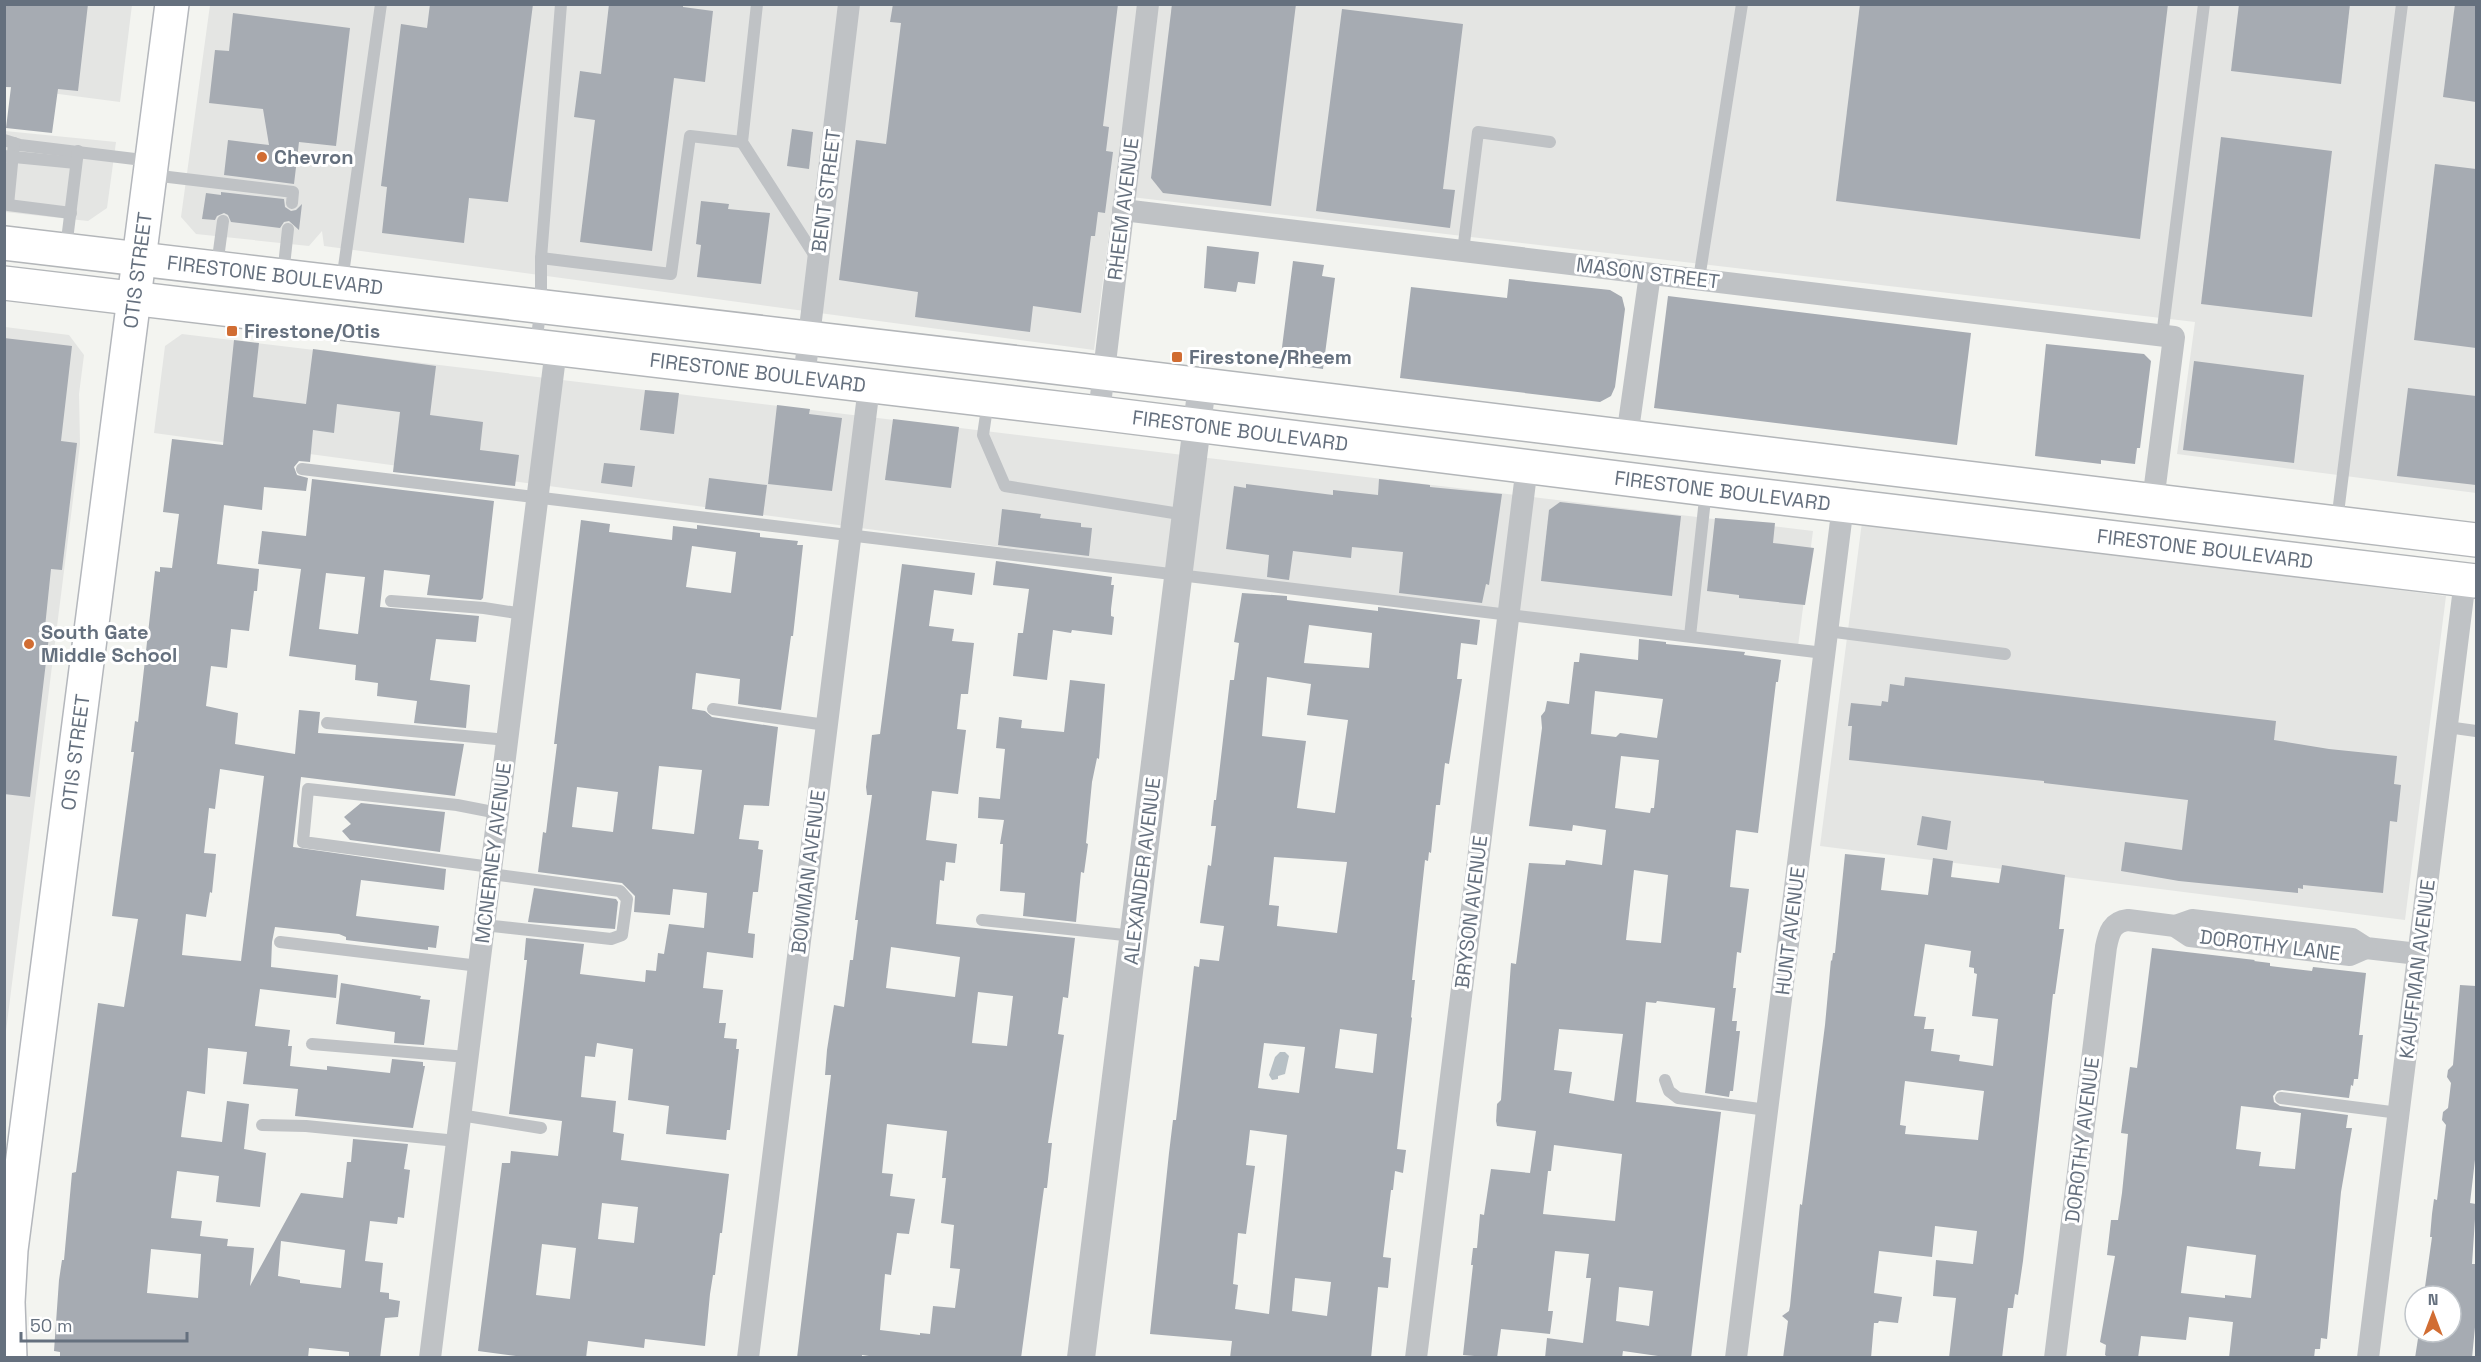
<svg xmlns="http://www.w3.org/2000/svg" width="2481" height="1362" viewBox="0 0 2481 1362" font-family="'Space Grotesk',sans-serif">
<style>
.built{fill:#e4e5e3}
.water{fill:#b7c0c5}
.building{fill:#a6abb2;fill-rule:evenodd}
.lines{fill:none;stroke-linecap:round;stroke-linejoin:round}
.secondary-casing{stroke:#b4b7bc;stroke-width:36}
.primary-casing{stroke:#b3b6b9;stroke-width:36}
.service{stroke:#bfc2c5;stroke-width:12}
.minor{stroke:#bfc2c5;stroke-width:22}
.tertiary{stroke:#bfc2c5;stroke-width:28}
.secondary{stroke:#fff;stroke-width:33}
.primary{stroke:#fff;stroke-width:33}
.poi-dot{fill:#d16d33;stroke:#fff;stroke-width:2}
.labels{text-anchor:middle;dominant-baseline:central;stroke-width:6;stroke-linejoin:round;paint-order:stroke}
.poi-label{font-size:20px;font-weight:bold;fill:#65707e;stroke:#fff;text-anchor:start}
.street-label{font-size:20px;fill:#65707e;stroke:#fff}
</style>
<rect width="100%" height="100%" fill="#f3f4f0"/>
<!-- built -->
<g class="built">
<polygon points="4,5 132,5 120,102 5,87"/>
<polygon points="210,5 2476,5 2476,493 2177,454 2195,322 1114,195 1094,350 324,246 322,231 309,246 196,234 181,217"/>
<polygon points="5,131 116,142 107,208 88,221 5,212"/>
<polygon points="5,327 69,335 84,355 79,394 80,444 5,1039"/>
<polygon points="182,334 1813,531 1797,654 154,433 165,346"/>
<polygon points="1862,522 2446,596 2405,920 1820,846"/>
</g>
<!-- water -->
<polygon class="water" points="1280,1052 1285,1052 1289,1056 1285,1074 1278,1076 1278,1079 1272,1080 1269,1075 1275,1057"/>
<!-- building -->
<g class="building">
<polygon points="4,4 88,4 78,91 58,89 52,133 6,128 11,87 4,87"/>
<polygon points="430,4 533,4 508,202 469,198 464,243 382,233 387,187 381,186 401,24 427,28"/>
<polygon points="609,4 683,4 683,7 713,11 705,82 674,78 652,251 580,242 595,120 574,117 580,71 601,74"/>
<polygon points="893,4 1118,4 1103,126 1109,127 1106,151 1113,152 1105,213 1098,212 1095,236 1091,236 1081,313 1033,306 1030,332 915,317 918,292 839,280 856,140 886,144 901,23 890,22"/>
<polygon points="1172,4 1296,4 1271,206 1163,193 1151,178"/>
<polygon points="1860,4 2168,4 2140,239 1836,201"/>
<polygon points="2239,4 2350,4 2341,84 2231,71"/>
<polygon points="2455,4 2476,4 2476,102 2443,97"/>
<polygon points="1342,9 1463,24 1443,189 1455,190 1450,228 1316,211"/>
<polygon points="233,13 350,28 336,146 299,142 294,184 224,175 228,140 269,145 263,109 209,103 215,50 229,51"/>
<polygon points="792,129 813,132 809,169 787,166"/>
<polygon points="2221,137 2332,151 2312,317 2201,304"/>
<polygon points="2435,164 2476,169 2476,348 2414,340"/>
<polygon points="221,192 284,199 285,207 291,211 296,210 302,204 299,230 289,221 284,222 280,228 231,222 228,215 224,213 217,216 215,220 202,219 206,193 221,195"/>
<polygon points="701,201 729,204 728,209 770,213 761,284 697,277 701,245 696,244"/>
<polygon points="1207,246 1259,252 1255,284 1238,282 1236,292 1204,288"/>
<polygon points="1293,261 1324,265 1322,276 1335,278 1323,369 1280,363"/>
<polygon points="1509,279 1610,290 1622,297 1625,309 1615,387 1611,396 1600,402 1400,378 1411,287 1507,298"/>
<polygon points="1668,296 1971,333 1957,445 1654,408"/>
<polygon points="4,338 72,346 61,441 77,443 62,570 51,569 45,627 50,628 30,797 4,794"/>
<path d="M234 340 259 343 253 397 306 404 313 349 436 366 430 415 483 422 480 450 519 455 515 486 393 472 400 412 337 404 334 433 313 430 310 462 299 461 294 467 297 475 308 478 306 491 264 487 262 510 224 505 217 564 259 569 257 591H254L249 631 231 629 227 668 211 666 206 706 238 713 235 744 295 754 299 710 320 712 318 733 464 744 455 796 301 777 293 847 446 869 444 890 361 880 356 916 439 926 436 948 428 947V950L346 940V937L339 934 275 927 272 942 271 967 338 975 336 998 260 989 255 1026 290 1030 288 1046H292L290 1066 327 1070V1066L390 1073 392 1059 423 1062V1066H425L413 1128 295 1116 298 1089 243 1084 247 1052 208 1048 205 1094 187 1091 181 1137 222 1142 227 1101 249 1104 244 1149 266 1153 260 1207 216 1202 219 1176 177 1171 171 1218 202 1221 200 1236 228 1239 227 1246 254 1248 250 1286 301 1193 343 1198 347 1162H351L353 1139 408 1144 404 1169 410 1170 404 1218 398 1217 397 1224 370 1221 365 1261 383 1263 380 1292 389 1293V1299L400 1301 398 1317 385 1318 380 1358H349V1352L309 1348 308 1358H60V1352L54 1351 59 1280 62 1260H64L72 1173 76 1172 98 1003 124 1007 138 919 112 916 134 752H131L135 721 138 722 155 571 160 572V567L172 568 179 514 163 512 172 439 223 445ZM220 769 264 776 241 961 182 955 186 914 206 917 210 892 212 893 216 854 204 853 209 808 215 809ZM281 1241 345 1250 341 1288 300 1283V1280L278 1276ZM151 1249 201 1254 198 1298 147 1293Z"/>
<polygon points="2046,344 2144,354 2151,361 2140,448 2137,448 2135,464 2101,460 2101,464 2035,456"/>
<polygon points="2194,361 2304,375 2294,463 2183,450"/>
<polygon points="2408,388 2476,396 2476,485 2397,476"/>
<polygon points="645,390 679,393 674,434 640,430"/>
<polygon points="777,405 810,409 809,414 842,418 832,491 768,484"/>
<polygon points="893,419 959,427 951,488 885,480"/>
<polygon points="604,463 635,466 632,487 601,483"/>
<polygon points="709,478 767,485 763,516 705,509"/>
<path d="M312 479 494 501 483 598 481 600 427 595 430 575 384 570 380 607 479 616 476 642 436 639 430 680 470 685 466 728 414 723 417 701 377 696 378 683 355 680 356 665 289 656 301 569 258 564 262 531 306 536ZM326 573 365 577 358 634 319 629Z"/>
<polygon points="1379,479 1430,485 1430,487 1502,494 1489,585 1486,584 1482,603 1399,593 1403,552 1352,547 1351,558 1293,551 1289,580 1267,577 1269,555 1226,549 1234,486 1246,488 1246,484 1333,495 1333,490 1378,495"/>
<polygon points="1560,502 1681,516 1672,596 1541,581 1549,510"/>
<polygon points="1002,509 1041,514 1040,518 1081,523 1081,527 1092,528 1089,556 998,545"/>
<polygon points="1715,518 1775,523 1773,543 1814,548 1805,605 1739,598 1739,595 1707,591"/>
<path d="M581 520 610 524 609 532 672 540 673 526 697 529V525L760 533V537L798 541 797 545H803L793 636H791L781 710 738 704 740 679 696 673 692 709 705 711 712 717 778 727 769 806 744 805 739 839 759 841 758 849 763 850 758 892H753L748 933 755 934 753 958 707 952 703 988 723 990 719 1023H726L724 1038 737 1039 736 1049H739L730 1130H727L726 1140 666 1134 669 1106 628 1100 633 1049 597 1043 595 1057 585 1056 581 1097 616 1101 613 1132 624 1134 621 1160 729 1174 722 1233H720L715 1275H713L710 1294 705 1346 645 1339 644 1348 588 1341 586 1358H532L478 1351 502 1163H510L511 1151 558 1156 562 1121 509 1114 527 960H524L526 938 584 944 580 974 645 982 646 970 656 971 658 953 664 954 669 924 704 928 707 893 673 889 670 915 634 912 635 896 622 883 538 872 543 832 546 833 557 744H554ZM692 546 736 552 731 593 686 587ZM659 766 702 770 694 834 652 829ZM577 787 618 792 613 832 572 827ZM602 1203 638 1207 634 1243 598 1239ZM542 1244 576 1248 570 1299 536 1295Z"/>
<polygon points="996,561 1112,577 1111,585 1114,585 1111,609 1111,616 1114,617 1112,635 1072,630 1071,633 1053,630 1047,680 1013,676 1018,633 1023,633 1029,589 993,585"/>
<path d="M902 564 975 573 972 595 934 590 929 626 954 629 952 641 974 643 968 694H961L957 729 966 730 958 794 932 791 926 840 957 844 955 863 946 862 944 881 940 880 936 924 1075 938 1068 998 1063 997 1058 1034 1064 1035 1048 1143H1052L1047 1188H1044L1021 1358H883L862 1355V1358H797L831 1075H825L827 1050 834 1005 844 1007 850 960H853L858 920H855L872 795H867L866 787 872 735 880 734ZM891 947 960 957 955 997 886 988ZM978 992 1013 996 1007 1046 972 1043ZM887 1124 947 1131 942 1178H946L941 1223 954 1225 950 1268 960 1269 955 1308 933 1306 930 1334 920 1333V1335L880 1330 885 1274 891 1275 897 1233 909 1234 915 1199 890 1196 893 1174 882 1173Z"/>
<path d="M1242 593 1287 596V600L1378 611V607L1480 620 1477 645 1461 643 1457 679H1462L1449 764 1445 763 1440 805H1436L1431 853 1429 852 1428 861 1425 860 1412 980H1415L1411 1017 1412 1018 1397 1149 1406 1150 1403 1173 1395 1171 1393 1190H1391L1383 1257 1391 1258 1388 1288 1378 1287 1371 1358H1230L1232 1341 1150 1334 1169 1153 1173 1120H1176L1194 966 1199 967 1200 959 1219 961 1224 926 1200 923 1208 865 1211 866 1216 826H1211L1214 800H1216L1230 680H1234L1239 643 1234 642ZM1309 625 1372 633 1369 668 1304 663ZM1267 677 1311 684 1307 715 1348 720 1335 813 1297 808 1306 741 1262 736ZM1274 857 1347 862 1337 933 1277 926 1279 906 1269 905ZM1340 1029 1377 1034 1373 1073 1335 1068ZM1264 1043 1305 1047 1299 1093 1258 1088ZM1250 1130 1287 1135 1269 1314 1235 1309 1238 1285 1233 1284 1238 1233 1246 1234 1255 1166 1246 1165ZM1295 1278 1331 1282 1327 1316 1292 1311Z"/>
<path d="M1639 639 1666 642V644L1745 652 1744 655 1781 660 1778 682H1776L1758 833 1736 830 1730 887 1749 889 1741 953 1737 952 1733 988H1736L1732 1021H1737L1736 1031H1740L1733 1091H1730L1729 1097 1705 1093 1715 1008 1657 1001 1656 1003 1646 1002 1636 1102 1721 1112 1691 1358H1672L1623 1351 1622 1358H1545L1547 1338 1583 1343 1591 1278H1586L1589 1254 1555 1251 1548 1311H1553L1550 1334 1501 1329 1497 1358 1463 1355 1473 1265H1471L1473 1248H1477L1480 1214 1484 1215 1491 1169 1530 1173 1536 1131 1497 1126 1496 1121 1497 1104 1501 1100 1511 963 1516 964 1529 863 1565 865 1566 860 1602 865 1606 830 1573 825 1572 831 1529 826 1542 728 1541 716 1545 711 1547 701 1569 704 1574 662H1579L1580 653 1638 660ZM1595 691 1663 699 1657 738 1620 733 1616 737 1591 734ZM1621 756 1659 760 1654 808H1651L1650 813 1615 808ZM1634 870 1668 875 1661 943 1626 940ZM1559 1029 1623 1034 1614 1101 1569 1093 1572 1072 1554 1070ZM1554 1145 1622 1154 1615 1221 1543 1214 1548 1171H1551ZM1619 1287 1653 1291 1649 1326 1616 1321Z"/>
<polygon points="1905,677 2276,721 2274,740 2329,749 2397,756 2394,784 2401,785 2397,822 2390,821 2383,893 2303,885 2303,889 2298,888 2298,893 2179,881 2121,871 2125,842 2182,850 2188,800 2044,783 2044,781 1849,760 1852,726 1848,726 1851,703 1881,706 1882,701 1888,702 1890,684 1904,686"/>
<polygon points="1070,680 1105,684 1099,759 1097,758 1092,782 1086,843 1088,844 1084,873 1081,872 1076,922 1023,916 1025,893 1000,891 1003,844 1000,844 1004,820 978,818 979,797 1000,799 1005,749 996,748 999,717 1022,720 1021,728 1064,732"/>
<polygon points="361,803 445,812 440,852 350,840 342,831 351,824 344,817"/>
<polygon points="1922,816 1951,821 1947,850 1917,845"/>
<path d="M1845 854 1885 858 1881 890 1928 895 1933 858 1953 861 1951 877 1999 883 2002 865 2065 875 2059 929H2064L2055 994H2053L2023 1261 2018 1295 2015 1294 2013 1308H2008L2002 1358H1949L1956 1298 1933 1296 1936 1260 1973 1264 1977 1231 1935 1226 1932 1257 1879 1251 1874 1293 1902 1297 1898 1323 1879 1321 1878 1323H1874L1871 1358H1783L1788 1321 1782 1316 1789 1311 1790 1306 1800 1204 1802 1205 1825 1025 1831 960 1832 961 1833 953H1835ZM1925 944 1971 951 1969 967 1974 968V973L1977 974 1972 1016 1998 1019 1993 1066 1959 1061 1960 1055 1931 1051 1934 1029H1924L1926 1017 1914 1016ZM1905 1081 1984 1091 1978 1140 1905 1134 1906 1126 1900 1125Z"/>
<polygon points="534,888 616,899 618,902 615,929 528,922"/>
<path d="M2152 948 2255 960 2254 961 2270 963V966L2312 971 2313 967 2366 973 2359 1035H2363L2358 1079H2354L2353 1086 2351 1085 2349 1098 2282 1090 2277 1091 2273 1096 2274 1102 2280 1106 2348 1115 2346 1128H2352L2341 1192 2327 1339 2321 1338 2320 1349H2315L2314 1358H2229L2233 1322 2189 1317 2186 1340 2141 1336 2138 1358H2109L2105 1355 2106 1345 2100 1342 2115 1256 2107 1255 2111 1220H2118L2122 1193 2128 1134 2121 1133 2130 1067 2137 1068ZM2241 1106 2301 1113 2295 1169 2259 1166 2261 1152 2236 1149ZM2187 1246 2256 1255 2251 1298 2225 1295V1298L2181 1293Z"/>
<polygon points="341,983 421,996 420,999 430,1000 424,1045 394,1043 395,1032 336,1024"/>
<polygon points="2460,985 2476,986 2476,1151 2470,1203 2476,1204 2472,1264 2476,1264 2476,1317 2472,1358 2415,1358 2419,1332 2451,1332 2451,1296 2442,1296 2442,1293 2435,1292 2435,1289 2425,1287 2432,1237 2430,1237 2432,1214 2434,1199 2437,1200 2446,1125 2442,1120 2443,1112 2448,1108 2451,1083 2447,1077 2448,1070 2453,1065"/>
</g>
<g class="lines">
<defs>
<g id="secondary">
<path id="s1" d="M10 1358 8 1302 11 1250 172 4"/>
</g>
<g id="primary">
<path id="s2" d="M4 243 1071 369 2476 540"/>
<path id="s3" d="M4 283 1099 413 1706 489 2476 581"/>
</g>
</defs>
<!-- secondary casing -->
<use href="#secondary" class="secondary-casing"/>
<!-- primary casing -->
<use href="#primary" class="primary-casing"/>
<!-- service -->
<g class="service">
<polyline points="757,4 742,142 817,259"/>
<polyline points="4,140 20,145 151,161"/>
<polyline points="14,143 8,205 71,213"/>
<polyline points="4,156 76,163"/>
<polyline points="152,175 293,192 292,203"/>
<polyline points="66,248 78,151"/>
<polyline points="1463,251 1478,132 1550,142"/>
<polyline points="541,258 671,274 690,136 742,142"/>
<polyline points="217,266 223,221"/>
<polyline points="283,275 288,229"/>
<polyline points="1699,279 1742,4"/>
<polyline points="342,281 381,4"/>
<polyline points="2162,336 2204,4"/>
<polyline points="536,344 541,306 541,258 561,4"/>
<polyline points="988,401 983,435 1005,486 1186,515"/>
<polyline points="302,469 1824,653"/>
<polyline points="2337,521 2402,4"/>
<polyline points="391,601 484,608 523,614"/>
<polyline points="1827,631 2005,654"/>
<polyline points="1690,636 1706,490"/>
<polyline points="713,709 826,725"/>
<polyline points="327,723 507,740"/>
<polyline points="2447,727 2476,731"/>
<polyline points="491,867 303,842 308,789 457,805 498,813"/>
<polyline points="982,920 1134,936"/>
<polyline points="484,925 611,939 622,935 627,899 620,891 491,874"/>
<polyline points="280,942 479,966"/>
<polyline points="312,1044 467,1057"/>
<polyline points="1665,1080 1669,1091 1678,1098 1767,1110"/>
<polyline points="2281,1098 2399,1113"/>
<polyline points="460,1115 541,1128"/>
<polyline points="262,1125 306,1126 457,1141"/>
</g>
<!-- minor -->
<g class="minor">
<polyline points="1123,210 2174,337 2153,501"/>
<polyline points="804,378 849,4"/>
<polyline points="1099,413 1148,4"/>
<polyline points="1627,437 1650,274"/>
<polyline points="2175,926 2192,920 2352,939 2366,948 2418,954"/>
<polyline points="430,1358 556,349"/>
<polyline points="748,1358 869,387"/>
<polyline points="1416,1358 1527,466"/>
<polyline points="1736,1358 1843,505"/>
<path d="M2055 1358 2106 947C2109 932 2112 922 2128 920L2175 926 2190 936 2350 955 2366 948"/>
<polyline points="2368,1358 2465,580"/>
</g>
<!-- tertiary -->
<polyline class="tertiary" points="1081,1358 1202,385"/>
<!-- secondary -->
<use href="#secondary" class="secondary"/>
<!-- primary -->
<use href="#primary" class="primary"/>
</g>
<!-- markers -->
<g class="poi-dot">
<circle cx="262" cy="157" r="6"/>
<rect x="226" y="325" width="12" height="12" rx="3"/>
<rect x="1171" y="351" width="12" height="12" rx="3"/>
<circle cx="29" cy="644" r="6"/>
</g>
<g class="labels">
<!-- poi labels -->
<g class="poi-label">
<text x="274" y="157">Chevron</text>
<text x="244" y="331">Firestone/Otis</text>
<text x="1189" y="357">Firestone/Rheem</text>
<text x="41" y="632">South Gate<tspan x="41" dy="23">Middle School</tspan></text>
</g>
<!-- street labels -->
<g class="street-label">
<text transform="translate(826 191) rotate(-83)">BENT STREET</text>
<text transform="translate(1123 209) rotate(-83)">RHEEM AVENUE</text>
<text stroke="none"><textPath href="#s1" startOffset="1096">OTIS STREET</textPath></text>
<text transform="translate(1648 273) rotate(7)">MASON STREET</text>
<text stroke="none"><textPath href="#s2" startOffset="273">FIRESTONE BOULEVARD</textPath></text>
<text stroke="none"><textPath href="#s3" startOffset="759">FIRESTONE BOULEVARD</textPath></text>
<text stroke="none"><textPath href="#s3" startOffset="1245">FIRESTONE BOULEVARD</textPath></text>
<text stroke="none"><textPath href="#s3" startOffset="1731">FIRESTONE BOULEVARD</textPath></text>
<text stroke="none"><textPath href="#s3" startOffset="2217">FIRESTONE BOULEVARD</textPath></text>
<text stroke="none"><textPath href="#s1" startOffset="610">OTIS STREET</textPath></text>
<text transform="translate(493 853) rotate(-83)">MCNERNEY AVENUE</text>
<text transform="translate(1142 871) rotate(-83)">ALEXANDER AVENUE</text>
<text transform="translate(808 872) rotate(-83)">BOWMAN AVENUE</text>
<text transform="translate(1471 912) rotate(-83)">BRYSON AVENUE</text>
<text transform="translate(1790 931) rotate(-83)">HUNT AVENUE</text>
<text transform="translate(2270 945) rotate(7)">DOROTHY LANE</text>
<text transform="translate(2417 969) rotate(-83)">KAUFFMAN AVENUE</text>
<text transform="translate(2082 1140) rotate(-83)">DOROTHY AVENUE</text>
</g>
</g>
<!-- border -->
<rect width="2481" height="1362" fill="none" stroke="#65707e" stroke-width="12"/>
<!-- north arrow -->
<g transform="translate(2433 1314)"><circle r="28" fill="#ffffff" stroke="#c1c6cb" stroke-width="1.5"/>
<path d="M0-4.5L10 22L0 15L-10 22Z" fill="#d16d33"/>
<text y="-9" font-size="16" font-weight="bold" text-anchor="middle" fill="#65707e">N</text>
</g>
<!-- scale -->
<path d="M21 1332v9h166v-9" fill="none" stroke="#65707e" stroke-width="3"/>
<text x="30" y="1332" font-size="18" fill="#65707e" stroke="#ffffff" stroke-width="4.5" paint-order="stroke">50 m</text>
</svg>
